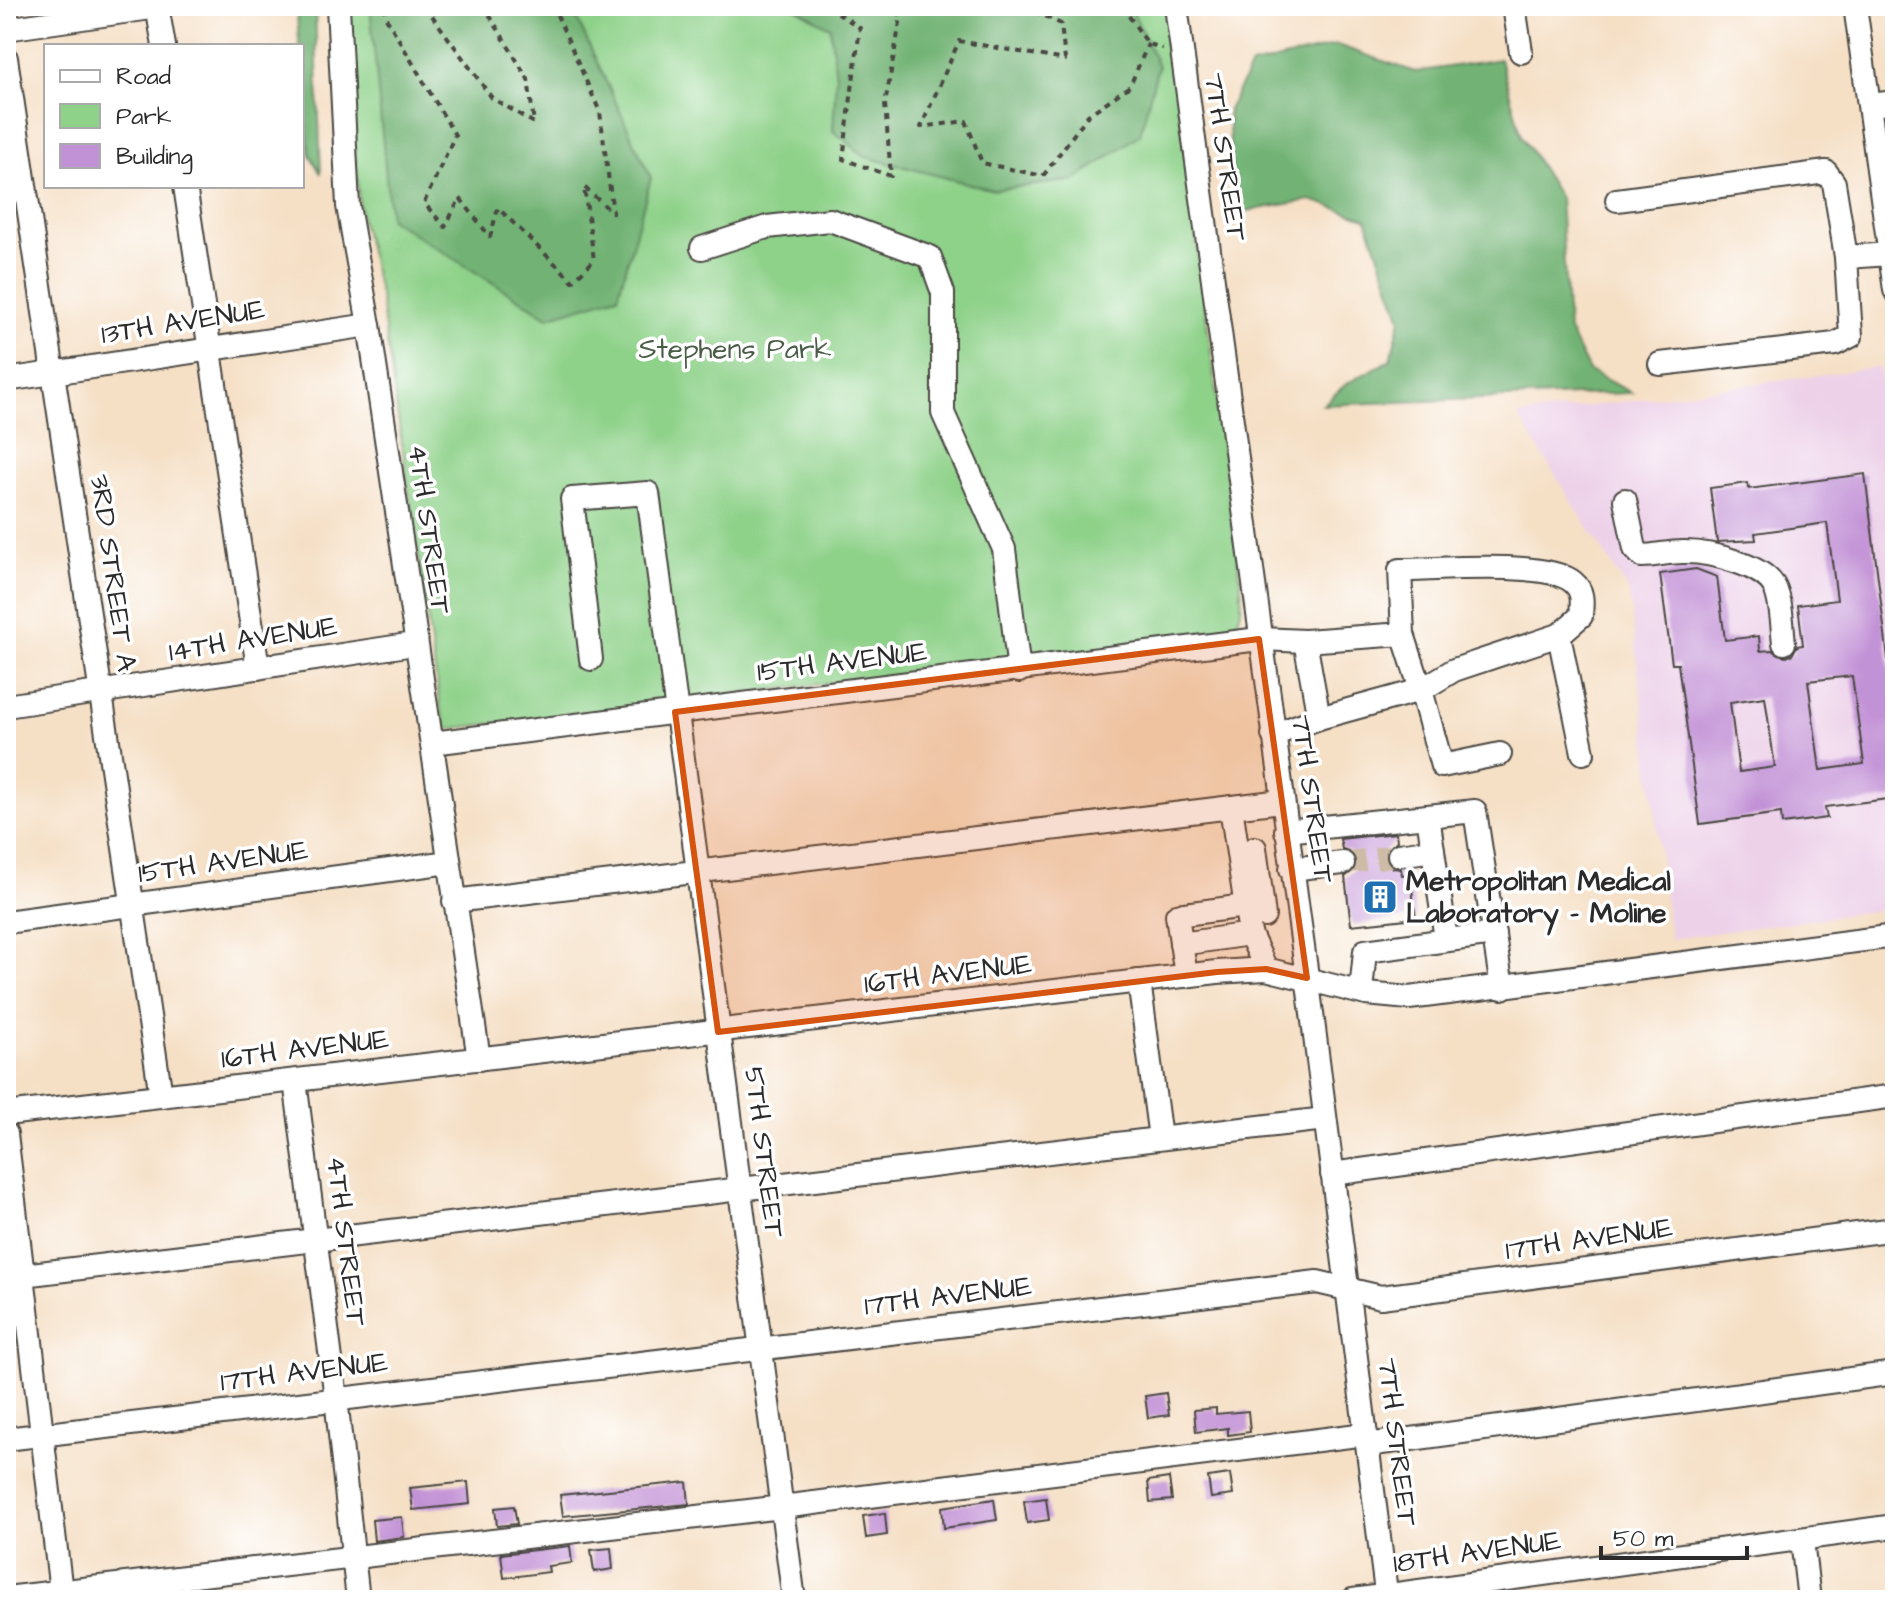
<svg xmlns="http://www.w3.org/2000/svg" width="1901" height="1606" viewBox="0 0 1901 1606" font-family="'Architects Daughter',sans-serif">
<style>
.built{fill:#edd1e9}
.green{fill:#8ed189;stroke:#5c7e5a;stroke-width:2}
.forest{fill:#72b375;stroke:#4e6f50;stroke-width:2}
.building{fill:#c292d6;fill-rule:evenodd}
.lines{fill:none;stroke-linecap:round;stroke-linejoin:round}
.minor-tunnel{stroke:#cdbba6;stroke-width:22;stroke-dasharray:22 11;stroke-linecap:butt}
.minor-casing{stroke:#494642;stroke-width:26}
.path{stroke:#494642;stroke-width:4;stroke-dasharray:6 6;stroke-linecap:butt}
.minor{stroke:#fff;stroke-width:22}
.marked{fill:#d5540f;fill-opacity:0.2;stroke:#d5540f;stroke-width:6;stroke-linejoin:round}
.labels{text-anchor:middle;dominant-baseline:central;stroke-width:7;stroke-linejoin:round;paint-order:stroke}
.street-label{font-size:28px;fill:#2b2b2b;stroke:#fff}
.park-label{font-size:28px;fill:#495d47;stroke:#fff}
.poi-label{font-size:28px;font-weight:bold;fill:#2b2b2b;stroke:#fff;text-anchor:start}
</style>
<rect width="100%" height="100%" fill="#fff"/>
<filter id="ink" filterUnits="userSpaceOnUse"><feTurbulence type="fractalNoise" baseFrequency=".0125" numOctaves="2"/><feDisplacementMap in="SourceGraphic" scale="16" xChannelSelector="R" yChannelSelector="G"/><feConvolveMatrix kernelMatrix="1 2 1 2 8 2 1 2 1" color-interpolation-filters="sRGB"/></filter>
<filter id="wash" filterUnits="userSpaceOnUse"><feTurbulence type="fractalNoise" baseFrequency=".006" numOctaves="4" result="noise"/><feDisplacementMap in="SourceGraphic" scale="32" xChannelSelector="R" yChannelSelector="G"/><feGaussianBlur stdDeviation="1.8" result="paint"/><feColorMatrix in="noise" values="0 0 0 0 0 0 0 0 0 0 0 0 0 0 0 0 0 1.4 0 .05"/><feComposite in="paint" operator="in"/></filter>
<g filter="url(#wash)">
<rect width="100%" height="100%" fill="#f5dfc5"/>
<!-- built -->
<polygon class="built" points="1879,367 1895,481 1895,908 1670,939 1629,592 1518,416"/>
<!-- green -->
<path class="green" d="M349 6H1166L1240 575C1242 601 1247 623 1220 636L447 729 441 711 380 295 361 219 353 135Z"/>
<!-- forest -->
<g class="forest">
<polygon points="296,6 315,6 321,174 309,153"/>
<polygon points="370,6 571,6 651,178 618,296 548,317 390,219"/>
<polygon points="792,6 1130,6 1158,66 1140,134 1076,180 993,190 866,157 833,131 836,77 830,27"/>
<polygon points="1337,45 1415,72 1500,59 1522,137 1560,198 1568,329 1589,371 1632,393 1323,405 1346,384 1390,360 1401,319 1366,218 1311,200 1234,213 1228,110 1251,66"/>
</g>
<g id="blocks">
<!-- building -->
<g class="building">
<path d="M1865 474 1895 715V798L1825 807 1827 818 1782 824 1781 813 1700 824 1678 664H1672L1660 574 1696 569 1717 577 1725 640 1759 636 1760 651 1772 650 1785 657 1792 655 1797 646 1803 645 1798 605 1837 600 1827 523 1755 533 1756 540 1717 542 1710 488 1748 483 1749 489ZM1852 676 1864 764 1820 770 1808 681ZM1765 697 1775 767 1739 772 1730 702Z"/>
<polygon points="1396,833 1397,841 1386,849 1385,858 1393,868 1401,869 1402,875 1410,874 1416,918 1351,925 1345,877 1355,869 1357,861 1349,851 1342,849 1340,839"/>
<polygon points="1166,1393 1169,1415 1148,1418 1145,1396"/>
<polygon points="1216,1408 1216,1414 1248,1411 1250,1432 1228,1435 1228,1428 1196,1432 1194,1410"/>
<polygon points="1230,1474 1233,1495 1211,1498 1208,1477"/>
<polygon points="1169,1478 1172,1500 1150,1502 1148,1481"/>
<polygon points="468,1482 470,1504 413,1510 410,1488"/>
<polygon points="687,1482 689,1504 563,1516 560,1495"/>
<polygon points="1046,1498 1049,1520 1027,1523 1024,1501"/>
<polygon points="994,1499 997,1520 944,1528 942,1507"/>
<polygon points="514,1506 517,1524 497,1526 495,1508"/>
<polygon points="885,1513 887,1535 866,1538 863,1516"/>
<polygon points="402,1517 404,1537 374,1541 372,1520"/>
<polygon points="570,1546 572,1563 548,1566 549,1572 504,1578 501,1554"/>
<polygon points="611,1548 613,1569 594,1572 591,1550"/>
</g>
</g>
</g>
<g filter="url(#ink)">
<use href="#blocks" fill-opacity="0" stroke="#494642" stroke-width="2"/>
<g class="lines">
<!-- minor-tunnel -->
<polyline class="minor-tunnel" points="1343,863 1399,855"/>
<defs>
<g id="minor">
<polyline points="157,6 164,46"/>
<polyline points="338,6 348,206 369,325 479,1059"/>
<polyline points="1176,6 1313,1021 1387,1600"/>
<polyline points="1514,6 1521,52"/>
<polyline points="1855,6 1895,290"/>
<polyline points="6,29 158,7"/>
<polyline points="6,58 161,1096"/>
<polyline points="1871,105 1895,102"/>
<polyline points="185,186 258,668"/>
<polyline points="1617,200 1826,172 1834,183 1846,257"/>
<polyline points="702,248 767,227 830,220 930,257 943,293 943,413 1004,549 1019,671"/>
<polyline points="1660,364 1835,344 1851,336 1846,257 1890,254"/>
<polyline points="6,380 369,325"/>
<path d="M1625 500 1635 549 1642 556C1657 556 1671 551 1686 552 1709 552 1765 565 1775 588 1782 604 1782 626 1784 643"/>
<polyline points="1559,635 1583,753"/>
<polyline points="591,659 572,499 648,493 794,1600"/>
<polyline points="6,706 414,644"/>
<polyline points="1319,718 1421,690 1442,766 1500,754"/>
<polyline points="1273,735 1319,718 1305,641"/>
<path d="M432 743 1259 639 1305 641 1403 634 1421 690 1454 670 1559 635 1581 616C1582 603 1584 591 1573 582 1548 560 1437 570 1400 570L1403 634"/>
<polyline points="1231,807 1250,934 1266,969"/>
<polyline points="1428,816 1446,939"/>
<polyline points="1286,831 1475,811 1502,988"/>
<polyline points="1255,848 1264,916"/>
<polyline points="1399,855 1433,850"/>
<polyline points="1291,869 1343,863"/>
<polyline points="454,901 1282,801"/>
<polyline points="6,922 449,862"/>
<polyline points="1181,944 1250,934"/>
<polyline points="1186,976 1177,915 1245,906"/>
<polyline points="1139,981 1160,1138"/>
<polyline points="1361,992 1365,951 1494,934"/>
<polyline points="295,1081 336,1398 358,1600"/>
<polyline points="6,1114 1217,972 1266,969 1366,994 1409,998 1895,936"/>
<polyline points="6,1134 62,1600"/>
<polyline points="1332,1174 1895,1096"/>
<polyline points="6,1277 1325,1119"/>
<polyline points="6,1439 1317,1282 1381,1297 1895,1229"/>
<polyline points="1367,1445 1895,1373"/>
<polyline points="1802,1540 1809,1600"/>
<polyline points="6,1598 782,1507 1366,1434"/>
<polyline points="1353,1600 1895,1526"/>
</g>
</defs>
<!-- minor casing -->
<use href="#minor" class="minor-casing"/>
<!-- path -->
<g class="path">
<polyline points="384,6 385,16 455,135 424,203 445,227 460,198 490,237 498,208 573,281 594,260 584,187 613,213 600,112 553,6"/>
<polyline points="425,6 492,98 534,123 528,79 484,6"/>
<polyline points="828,6 860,28 843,159 891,176 885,104 901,17 896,6"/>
<polyline points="1024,6 1061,24 1065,60 959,41 921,127 966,121 982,163 1043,176 1088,115 1130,86 1148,44"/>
<polyline points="1122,6 1148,44 1163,48"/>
</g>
<!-- minor -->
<use href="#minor" class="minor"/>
</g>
</g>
<!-- marked area -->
<path class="marked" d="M1259 639 1307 978 1266 969 1217 972 718 1032 675 712Z"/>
<!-- icons -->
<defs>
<symbol id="building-square" viewBox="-11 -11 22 22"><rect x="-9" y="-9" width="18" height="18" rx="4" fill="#1f6fb2" stroke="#fff"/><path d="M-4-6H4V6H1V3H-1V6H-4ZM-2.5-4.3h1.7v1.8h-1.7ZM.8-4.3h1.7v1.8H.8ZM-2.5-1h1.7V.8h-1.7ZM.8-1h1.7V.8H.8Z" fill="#fff"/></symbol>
</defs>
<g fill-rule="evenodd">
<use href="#building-square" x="1360" y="877" width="40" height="40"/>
</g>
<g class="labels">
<!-- street labels -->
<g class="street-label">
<text transform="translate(1225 157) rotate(82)">7TH STREET</text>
<text transform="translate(183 322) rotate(-9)">13TH AVENUE</text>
<text transform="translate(429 529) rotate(82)">4TH STREET</text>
<text transform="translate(113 573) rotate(82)">3RD STREET A</text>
<text transform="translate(253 639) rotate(-9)">14TH AVENUE</text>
<text transform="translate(842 662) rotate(-7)">15TH AVENUE</text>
<text transform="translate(1312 799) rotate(82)">7TH STREET</text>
<text transform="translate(223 862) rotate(-8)">15TH AVENUE</text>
<text transform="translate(948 974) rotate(-7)">16TH AVENUE</text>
<text transform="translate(305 1049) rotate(-7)">16TH AVENUE</text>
<text transform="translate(764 1152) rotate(83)">5TH STREET</text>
<text transform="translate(1589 1239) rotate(-8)">17TH AVENUE</text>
<text transform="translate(346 1241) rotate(83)">4TH STREET</text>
<text transform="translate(948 1296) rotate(-7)">17TH AVENUE</text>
<text transform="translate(304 1372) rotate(-7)">17TH AVENUE</text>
<text transform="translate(1397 1442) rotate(83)">7TH STREET</text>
<text transform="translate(1477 1552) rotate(-8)">18TH AVENUE</text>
</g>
<!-- park labels -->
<g class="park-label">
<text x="735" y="349">Stephens Park</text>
</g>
<!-- poi labels -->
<g class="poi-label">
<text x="1406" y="881">Metropolitan Medical<tspan x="1406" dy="32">Laboratory - Moline</tspan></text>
</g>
</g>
<!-- margin -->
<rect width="1901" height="1606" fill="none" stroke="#fff" stroke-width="32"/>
<!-- legend -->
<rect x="44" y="44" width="260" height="144" fill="#ffffff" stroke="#aaaaaa" stroke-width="2"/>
<rect x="60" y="70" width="40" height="12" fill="#ffffff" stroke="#aaaaaa" stroke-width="2"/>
<text x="116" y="84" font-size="24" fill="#2b2b2b">Road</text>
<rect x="60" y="104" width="40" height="24" fill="#8ed189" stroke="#aaaaaa" stroke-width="2"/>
<text x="116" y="124" font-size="24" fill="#2b2b2b">Park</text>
<rect x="60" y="144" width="40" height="24" fill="#c292d6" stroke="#aaaaaa" stroke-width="2"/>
<text x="116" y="164" font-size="24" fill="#2b2b2b">Building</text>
<!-- scale -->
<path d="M1601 1546v12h146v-12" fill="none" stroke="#2b2b2b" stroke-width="4"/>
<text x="1613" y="1546" font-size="24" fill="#2b2b2b" stroke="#ffffff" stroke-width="6" paint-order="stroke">50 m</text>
</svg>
